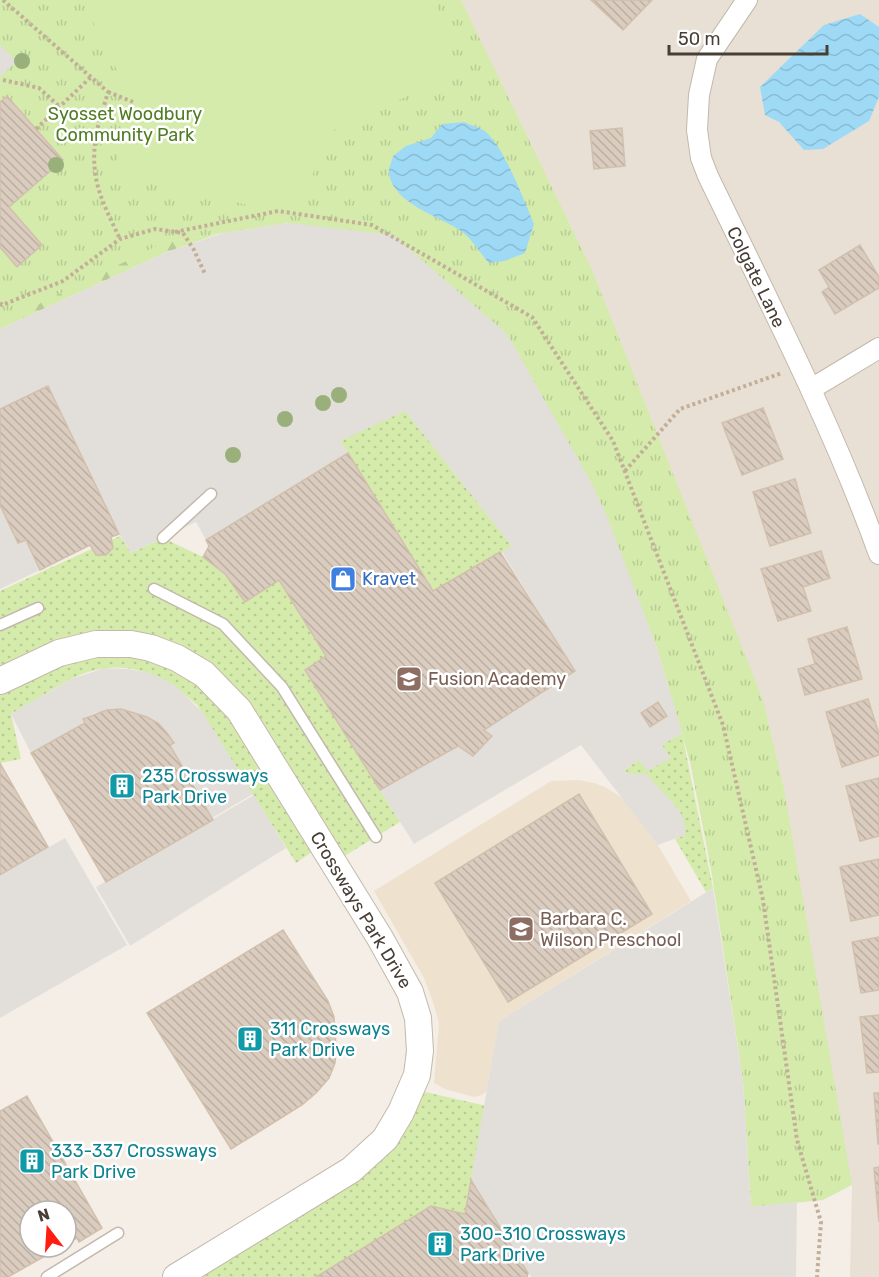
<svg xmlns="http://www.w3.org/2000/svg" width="879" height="1277" viewBox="0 0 879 1277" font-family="Rubik,sans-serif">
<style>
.residential{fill:#e8e0d4}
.education{fill:#eee2cf}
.grass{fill:url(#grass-dots)}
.forest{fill:url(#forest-firs)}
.park{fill:url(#park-tufts)}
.garden{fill:#d5ebac}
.parking{fill:#e2dfdb}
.water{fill:url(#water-waves)}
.building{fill:url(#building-back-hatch);stroke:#d2c0ad;stroke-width:1.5}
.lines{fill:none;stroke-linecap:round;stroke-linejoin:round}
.service-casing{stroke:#c3b8ab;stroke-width:13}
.minor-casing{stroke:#c3b8ab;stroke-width:22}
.tertiary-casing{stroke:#c3b8ab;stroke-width:28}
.path{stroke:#c3af98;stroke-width:4;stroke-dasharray:3 3;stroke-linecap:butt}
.service{stroke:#fff;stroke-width:10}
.minor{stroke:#fff;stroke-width:20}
.tertiary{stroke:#fff;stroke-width:26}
.tree{fill:#99b07b}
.labels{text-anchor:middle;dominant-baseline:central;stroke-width:5;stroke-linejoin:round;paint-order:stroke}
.park-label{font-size:18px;fill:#4f7d24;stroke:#fff}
.street-label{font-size:18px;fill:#473e35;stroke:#fff}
.shop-label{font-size:18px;fill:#366cbe;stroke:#fff;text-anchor:start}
.education-label{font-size:18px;fill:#785e54;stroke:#fff;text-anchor:start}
.culture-label{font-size:18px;fill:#0d838f;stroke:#fff;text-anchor:start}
</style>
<defs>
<pattern id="grass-dots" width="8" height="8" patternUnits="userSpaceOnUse" patternTransform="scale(1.5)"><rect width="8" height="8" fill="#d5ebac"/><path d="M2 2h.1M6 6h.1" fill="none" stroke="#b8cb95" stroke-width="1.8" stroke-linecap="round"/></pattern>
<pattern id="forest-firs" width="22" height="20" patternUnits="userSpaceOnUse" patternTransform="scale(1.5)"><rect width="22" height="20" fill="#d5ebac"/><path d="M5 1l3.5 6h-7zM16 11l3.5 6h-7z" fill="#b8cb95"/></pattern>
<pattern id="park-tufts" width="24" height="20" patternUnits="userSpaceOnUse" patternTransform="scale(1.5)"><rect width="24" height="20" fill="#d5ebac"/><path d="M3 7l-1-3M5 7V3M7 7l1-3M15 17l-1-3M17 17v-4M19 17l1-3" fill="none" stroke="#b8cb95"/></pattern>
<pattern id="water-waves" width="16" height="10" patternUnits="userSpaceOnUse" patternTransform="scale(1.5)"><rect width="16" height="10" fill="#9edaf5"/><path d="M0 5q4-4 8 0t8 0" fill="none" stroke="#89bcd3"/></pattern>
<pattern id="building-back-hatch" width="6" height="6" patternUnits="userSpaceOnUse" patternTransform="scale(1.5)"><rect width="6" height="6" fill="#daccbe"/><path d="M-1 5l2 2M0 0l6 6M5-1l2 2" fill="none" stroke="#bcb0a4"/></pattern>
</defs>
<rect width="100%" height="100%" fill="#f4eee6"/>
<!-- residential -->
<polygon class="residential" points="461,0 879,0 879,1277 850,1277 852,1185"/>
<!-- education -->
<polygon class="education" points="579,780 594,783 607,788 624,799 646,825 691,901 499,1021 488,1090 482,1095 474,1097 445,1089 434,1083 439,1023 433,1002 424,978 374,891 551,781"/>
<!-- grass -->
<g class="grass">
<polygon points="404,409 513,547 433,591 340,441"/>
<path d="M120 536 131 553 163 538 203 557 225 574 279 580 326 656 305 670 400 822 333 863 322 845 296 863 197 705C158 671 121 655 71 679 51 690 31 703 11 714L21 759 0 763V591Z"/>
<polygon points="682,733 713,888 706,892 675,839 685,835 624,770 639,760 671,758 661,745"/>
<polygon points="412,1089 500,1109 485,1177 471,1180 465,1214 431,1206 316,1277 185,1277 351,1170"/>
</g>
<!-- forest -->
<polygon class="forest" points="218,234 167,252 0,329 0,318 70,287 162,242"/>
<!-- park -->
<polygon class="park" points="0,0 461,0 592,270 763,700 784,789 852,1185 823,1200 751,1207 743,1081 711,869 690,762 657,648 639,602 289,223 165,242 0,323"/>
<!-- garden -->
<polygon class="garden" points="82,0 434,0 459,72 334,130 320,147 302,217 114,175 133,102"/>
<!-- parking -->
<g class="parking">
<polygon points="0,45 17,61 0,77"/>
<polygon points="289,223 393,235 507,334 592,484 606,514 657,648 682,733 662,745 671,758 647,771 639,760 624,770 630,774 646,774 680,811 685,825 685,835 658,845 581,745 414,844 380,790 458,746 473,756 492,736 484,730 575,671 502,552 512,546 405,411 340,441 348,453 206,540 196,522 131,553 119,533 48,386 0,409 0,329 167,252 223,233"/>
<polygon points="0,505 18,543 26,540 40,570 0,589"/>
<polygon points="105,668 128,669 146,672 168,681 180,690 203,713 253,794 212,818 161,727 147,717 121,709 95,713 83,718 85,723 31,753 11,714 71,679"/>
<polygon points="254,795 286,848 130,946 96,887"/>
<polygon points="65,838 127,945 0,1018 0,875"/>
<polygon points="713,888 743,1081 751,1207 797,1202 796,1277 531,1277 471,1180 499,1021"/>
</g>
<!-- water -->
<g class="water">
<polygon points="860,14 879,27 879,97 869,121 823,149 804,150 779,122 765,115 760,87 824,25"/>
<path d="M464 122C470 125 480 127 486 132 505 149 524 200 534 224L525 253 504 261 489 263C480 253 472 239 461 231 439 216 394 204 389 174 388 169 392 161 393 156L406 146 431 138 442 124Z"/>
</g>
<!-- building -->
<g class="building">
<polygon points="591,0 652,0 623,30"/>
<polygon points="7,96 63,160 9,207 42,245 17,267 0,247 0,102"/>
<polygon points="622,128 625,166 594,169 590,131"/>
<polygon points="860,245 879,277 879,288 835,314 822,292 829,287 819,270"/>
<polygon points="48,386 119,534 111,537 113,548 106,555 96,555 90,545 40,570 26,540 18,543 0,505 0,409"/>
<polygon points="763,408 783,459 742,475 722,423"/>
<polygon points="348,453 433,591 500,552 575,671 484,730 492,736 473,756 458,746 380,790 305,670 326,656 279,580 245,602 225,574 203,557 209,546 206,540"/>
<polygon points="795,479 811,533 770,546 753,492"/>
<polygon points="821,551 830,578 803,587 811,611 778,621 761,569"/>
<polygon points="847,627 862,679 805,695 798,669 815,664 808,639"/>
<polygon points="868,699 879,734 879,755 842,767 826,712"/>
<polygon points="658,702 667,716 650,727 641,713"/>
<polygon points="121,709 147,717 158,723 167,733 174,743 170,745 213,820 106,882 31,753 85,723 83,719 107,710"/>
<polygon points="0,763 48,847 0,875"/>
<polygon points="879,778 879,836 860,841 846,786"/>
<polygon points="579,794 652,914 508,1002 435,883"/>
<polygon points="879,859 879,915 851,921 840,867"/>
<polygon points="283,930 328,1001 334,1017 336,1047 335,1063 329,1078 316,1093 302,1105 231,1149 147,1013"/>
<polygon points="879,937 879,990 861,993 852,942"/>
<polygon points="879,1015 879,1072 867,1073 860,1017"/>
<polygon points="874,1093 879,1093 879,1144 878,1144"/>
<polygon points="27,1096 102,1228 79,1242 77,1238 66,1244 66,1211 30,1211 30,1247 61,1247 8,1277 0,1277 0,1111"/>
<polygon points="879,1167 879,1222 874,1168"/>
<polygon points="471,1180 528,1273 527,1277 316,1277 431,1206 465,1214"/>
</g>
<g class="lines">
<defs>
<g id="service">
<polyline points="163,538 211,494"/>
<polyline points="154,589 223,624 282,687 376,837"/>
<polyline points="0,625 38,608"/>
<polyline points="47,1277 118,1233"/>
</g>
<g id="minor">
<path d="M747 0 707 59 699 95 697 130 701 158 708 176C768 300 832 424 879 554"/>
<polyline points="811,389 879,348"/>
</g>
<polyline id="tertiary" points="0,681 59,653 96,644 131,644 151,648 177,658 204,674 239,710 380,938 410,992 418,1018 420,1051 417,1075 401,1112 385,1139 351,1170 176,1277"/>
</defs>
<!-- service casing -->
<use href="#service" class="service-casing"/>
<!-- minor casing -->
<use href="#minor" class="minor-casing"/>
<!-- tertiary casing -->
<use href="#tertiary" class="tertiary-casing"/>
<!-- path -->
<g class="path">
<path d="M3 0 108 92C104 107 98 122 96 137 89 179 103 203 120 239"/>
<polyline points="3,80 39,88 60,107"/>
<polyline points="108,92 133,102"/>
<polyline points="36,129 91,77"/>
<polyline points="175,232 278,211 372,225 532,317 613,441 723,725 763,900 797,1140 821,1222 817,1277"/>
<polyline points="0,303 2,305 63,281 120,239 155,229 183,233 194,250 205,274"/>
<polyline points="625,471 680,409 782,373"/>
</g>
<!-- service -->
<use href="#service" class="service"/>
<!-- minor -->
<use href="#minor" class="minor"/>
<!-- tertiary -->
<use href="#tertiary" class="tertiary"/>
</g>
<!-- trees -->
<g class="tree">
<circle cx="22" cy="61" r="8"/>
<circle cx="56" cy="165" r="8"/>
<circle cx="339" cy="395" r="8"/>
<circle cx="323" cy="403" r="8"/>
<circle cx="285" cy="419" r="8"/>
<circle cx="233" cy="455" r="8"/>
</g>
<!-- icons -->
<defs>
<symbol id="shop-square" viewBox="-11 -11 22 22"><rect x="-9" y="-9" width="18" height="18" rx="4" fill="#3f7fe0" stroke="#fff"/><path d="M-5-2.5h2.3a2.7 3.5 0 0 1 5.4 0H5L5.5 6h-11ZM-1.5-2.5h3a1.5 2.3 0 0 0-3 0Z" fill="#fff"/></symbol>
<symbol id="school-square" viewBox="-11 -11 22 22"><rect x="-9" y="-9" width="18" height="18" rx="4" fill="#8d6e63" stroke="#fff"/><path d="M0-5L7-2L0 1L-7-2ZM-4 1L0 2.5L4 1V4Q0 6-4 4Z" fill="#fff"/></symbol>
<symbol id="building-square" viewBox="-11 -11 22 22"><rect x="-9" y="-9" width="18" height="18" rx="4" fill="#0f9aa8" stroke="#fff"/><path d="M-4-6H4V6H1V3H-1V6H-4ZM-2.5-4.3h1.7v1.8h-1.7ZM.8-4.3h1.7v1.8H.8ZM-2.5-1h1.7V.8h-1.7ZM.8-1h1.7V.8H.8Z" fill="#fff"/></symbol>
</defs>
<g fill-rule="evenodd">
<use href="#shop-square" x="328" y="564" width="30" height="30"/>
<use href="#school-square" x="394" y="664" width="30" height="30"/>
<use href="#building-square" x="107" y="771" width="30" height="30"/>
<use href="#school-square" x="506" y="914" width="30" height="30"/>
<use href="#building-square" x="235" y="1024" width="30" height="30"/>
<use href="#building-square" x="17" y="1146" width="30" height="30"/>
<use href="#building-square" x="425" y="1229" width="30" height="30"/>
</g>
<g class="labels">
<!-- park labels -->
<g class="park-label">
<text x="125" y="114">Syosset Woodbury<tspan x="125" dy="21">Community Park</tspan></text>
</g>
<!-- street labels -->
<g class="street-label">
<text transform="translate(756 277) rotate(64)">Colgate Lane</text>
<text transform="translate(361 910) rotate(59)">Crossways Park Drive</text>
</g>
<!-- shop labels -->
<g class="shop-label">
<text x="362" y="579">Kravet</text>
</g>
<!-- education labels -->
<g class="education-label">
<text x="428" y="679">Fusion Academy</text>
<text x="540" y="919">Barbara C.<tspan x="540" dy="21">Wilson Preschool</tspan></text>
</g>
<!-- culture labels -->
<g class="culture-label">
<text x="142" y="776">235 Crossways<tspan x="142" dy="21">Park Drive</tspan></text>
<text x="270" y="1029">311 Crossways<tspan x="270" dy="21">Park Drive</tspan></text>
<text x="51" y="1151">333-337 Crossways<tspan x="51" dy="21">Park Drive</tspan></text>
<text x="460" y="1234">300-310 Crossways<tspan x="460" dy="21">Park Drive</tspan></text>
</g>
</g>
<!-- north arrow -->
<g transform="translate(48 1229) rotate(343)"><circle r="28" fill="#ffffff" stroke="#b5b2ae" stroke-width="1.5"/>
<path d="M0-4.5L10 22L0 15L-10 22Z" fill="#ff1d12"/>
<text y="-9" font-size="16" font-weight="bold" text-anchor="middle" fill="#473e35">N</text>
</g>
<!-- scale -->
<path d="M669 45v9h158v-9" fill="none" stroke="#473e35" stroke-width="3"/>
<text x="678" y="45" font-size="18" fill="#473e35" stroke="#ffffff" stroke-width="4.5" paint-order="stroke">50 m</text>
</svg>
